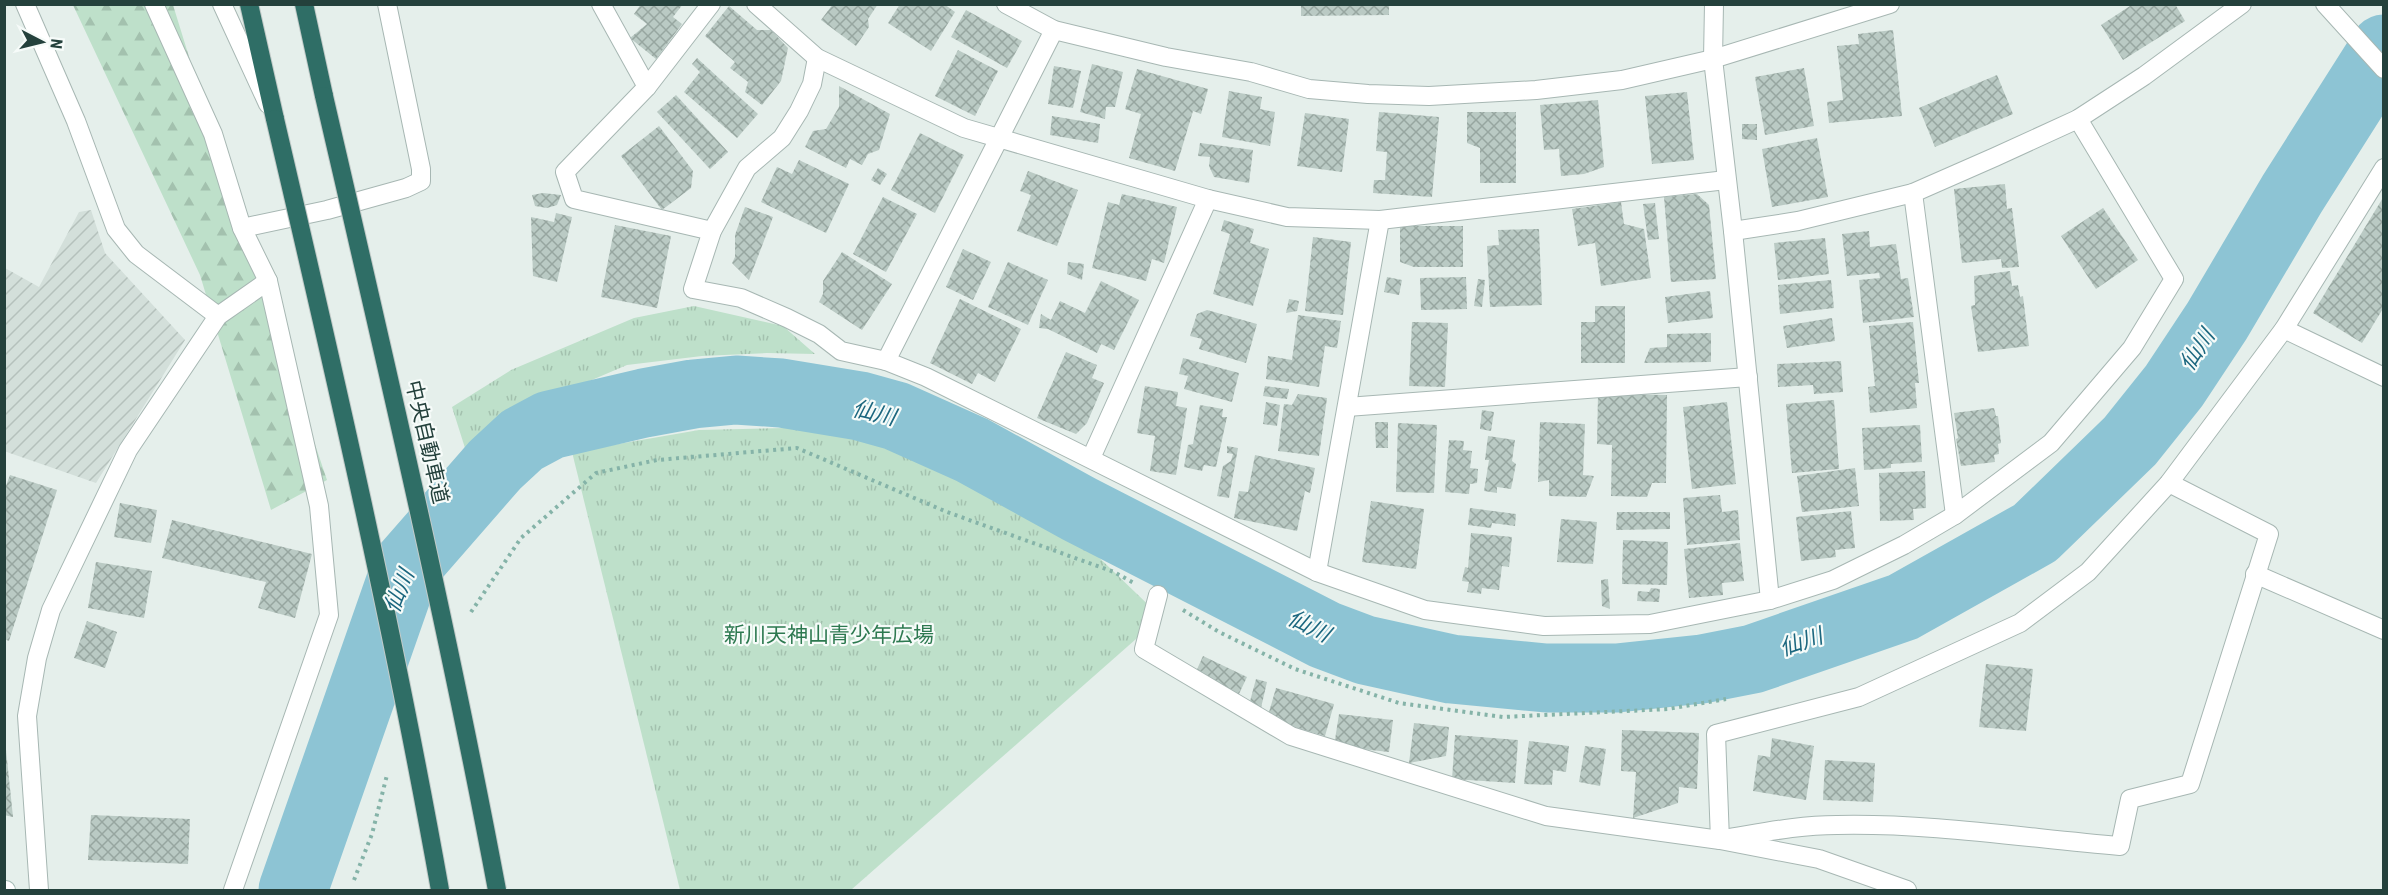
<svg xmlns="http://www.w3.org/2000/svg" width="2388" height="895" viewBox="0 0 2388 895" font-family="'Roboto Condensed','Noto Sans JP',sans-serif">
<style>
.industrial{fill:url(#industrial-furrows)}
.forest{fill:url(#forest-firs)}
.park{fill:url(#park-tufts)}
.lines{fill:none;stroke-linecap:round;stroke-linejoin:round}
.river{stroke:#8dc4d4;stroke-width:69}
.building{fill:url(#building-cross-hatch)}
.lane-casing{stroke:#a7b7b3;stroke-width:20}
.street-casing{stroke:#a7b7b3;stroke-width:20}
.secondary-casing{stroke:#a3bbb4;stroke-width:20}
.highway-casing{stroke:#c2cac8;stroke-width:20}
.path{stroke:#85b3a8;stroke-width:4;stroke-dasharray:3 4.5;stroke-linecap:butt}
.lane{stroke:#fff;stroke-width:18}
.street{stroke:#fff;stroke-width:18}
.secondary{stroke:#fff;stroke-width:18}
.highway{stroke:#2f6e66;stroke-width:18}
.highway-bridge-casing{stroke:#c2cac8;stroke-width:20;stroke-linecap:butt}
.highway-bridge{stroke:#2f6e66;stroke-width:18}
.labels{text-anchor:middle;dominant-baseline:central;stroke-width:4.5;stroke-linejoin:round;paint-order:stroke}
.street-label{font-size:21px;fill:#24413c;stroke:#f6fbf9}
.park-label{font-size:21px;fill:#2d7950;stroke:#f6fbf9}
.water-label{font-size:22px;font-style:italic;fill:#1c677f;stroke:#f6fbf9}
</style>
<defs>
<pattern id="industrial-furrows" width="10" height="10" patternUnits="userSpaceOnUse" patternTransform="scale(1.5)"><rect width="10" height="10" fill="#d3dfda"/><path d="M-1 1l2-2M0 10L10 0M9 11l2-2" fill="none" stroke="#b5c1bc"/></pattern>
<pattern id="forest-firs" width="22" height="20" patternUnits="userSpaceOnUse" patternTransform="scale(1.5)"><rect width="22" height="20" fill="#bee0ca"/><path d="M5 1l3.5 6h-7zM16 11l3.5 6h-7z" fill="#a3c1ae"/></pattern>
<pattern id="park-tufts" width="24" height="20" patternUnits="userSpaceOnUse" patternTransform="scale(1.5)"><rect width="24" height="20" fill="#bee0ca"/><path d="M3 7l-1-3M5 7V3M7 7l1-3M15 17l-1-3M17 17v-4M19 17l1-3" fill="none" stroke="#a3c1ae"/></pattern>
<pattern id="building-cross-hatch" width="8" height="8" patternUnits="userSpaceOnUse" patternTransform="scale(1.5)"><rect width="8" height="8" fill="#bacac4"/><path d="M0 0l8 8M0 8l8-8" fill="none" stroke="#97a6a0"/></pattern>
</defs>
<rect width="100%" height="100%" fill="#e5efeb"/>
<!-- industrial -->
<polygon class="industrial" points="91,210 105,253 185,340 96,483 4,451 5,268 39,287 79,212"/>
<!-- forest -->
<polygon class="forest" points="73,5 173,5 242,228 327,480 271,510 200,275"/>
<!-- park -->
<g class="park">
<polygon points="694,306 783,326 815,354 767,353 702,356 627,365 566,391 465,448 452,407 511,370 634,318"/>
<polygon points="877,426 1064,524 1161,617 851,890 680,890 572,452 699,430"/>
</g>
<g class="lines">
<!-- river -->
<polyline class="river" points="293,890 406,567 495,465 522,440 550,425 644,403 693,394 736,390 781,393 860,406 896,416 972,450 1079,509 1325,635 1365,650 1451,669 1546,678 1617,678 1702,669 1753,659 1903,607 2035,533 2130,441 2174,386 2217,321 2292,194 2384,49"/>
</g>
<!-- building -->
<g class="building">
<polygon points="641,4 683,4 673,17 682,24 656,59 630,38 647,24 634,14"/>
<polygon points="833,4 878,4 868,19 869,27 856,46 821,20"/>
<polygon points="900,4 944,4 955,12 931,51 888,23"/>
<polygon points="1301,4 1389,4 1389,15 1301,16"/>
<polygon points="2133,4 2175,4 2185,21 2123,60 2101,25"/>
<polygon points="729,6 757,30 771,30 788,48 781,81 762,105 745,92 748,82 730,68 735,62 705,36"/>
<polygon points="966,10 1022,41 1007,68 951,37"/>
<polygon points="1893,30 1902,116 1829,123 1827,102 1843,100 1837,46 1859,44 1858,34"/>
<polygon points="958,50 998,71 975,116 935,96"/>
<polygon points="697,58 758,114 737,138 684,92 700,72 692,64"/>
<polygon points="1092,64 1123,72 1115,107 1106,107 1105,119 1080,112"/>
<polygon points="1054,66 1081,71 1073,108 1048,104"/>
<polygon points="1804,68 1814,126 1765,135 1755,77"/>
<polygon points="1137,69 1208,89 1201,114 1193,111 1175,171 1129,158 1141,114 1125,109"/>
<polygon points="1997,75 2013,114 1935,147 1919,108"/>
<polygon points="839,86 890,114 879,150 868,154 862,165 850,159 846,168 805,147 813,131 826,129 839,107"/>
<polygon points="1229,91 1262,97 1260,109 1275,112 1270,146 1222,137"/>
<polygon points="1687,92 1694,160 1652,164 1645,96"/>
<polygon points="676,95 728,152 710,169 657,112"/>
<polygon points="1598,100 1604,167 1584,174 1561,176 1559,149 1544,150 1540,105"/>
<polygon points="1379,112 1439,117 1432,197 1373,193 1374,180 1385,180 1387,152 1376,151"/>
<polygon points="1467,112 1516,112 1516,183 1480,183 1480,148 1467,143"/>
<polygon points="1305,113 1349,119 1342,172 1297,166"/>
<polygon points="1052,116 1100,124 1098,143 1050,135"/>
<polygon points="1742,124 1757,124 1757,140 1742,139"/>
<polygon points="659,126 693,171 691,188 662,210 621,156"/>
<polygon points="920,133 964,155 935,213 891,190"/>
<polygon points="1817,138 1828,197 1772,207 1762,149"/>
<polygon points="1200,143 1253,150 1249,183 1214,177 1209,166 1210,157 1198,156"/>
<polygon points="799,160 849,184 826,233 761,202 777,167 792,174"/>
<polygon points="878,168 887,174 880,185 871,180"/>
<polygon points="1028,171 1078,190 1057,246 1017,231 1031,195 1020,191"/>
<polygon points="2005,184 2007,209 2012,208 2019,267 2002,268 2001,259 1962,263 1954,189"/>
<polygon points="543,193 561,195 557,205 547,208 535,206 532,195"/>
<polygon points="1122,194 1177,207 1164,263 1152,259 1146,281 1092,268 1108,202 1119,205"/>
<polygon points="1697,194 1709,205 1716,279 1671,282 1664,197"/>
<polygon points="2384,196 2384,307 2362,343 2313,313"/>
<polygon points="883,197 917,214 886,272 853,254"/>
<polygon points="1621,202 1624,224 1644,229 1651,278 1601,286 1595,243 1578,246 1572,209"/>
<polygon points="1655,203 1659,239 1648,240 1643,204"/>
<polygon points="745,207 773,217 749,280 732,263 735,257 735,235"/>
<polygon points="2103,208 2138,260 2096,289 2061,236"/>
<polygon points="556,213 572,217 557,282 533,276 531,217 554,222"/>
<polygon points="1224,220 1254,229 1250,243 1269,249 1253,306 1213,294 1230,234 1221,231"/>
<polygon points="615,225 671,236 657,308 601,297"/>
<polygon points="1400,226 1463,226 1463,267 1414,267 1400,262"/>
<polygon points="1539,229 1542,305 1490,307 1487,246 1499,245 1498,230"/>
<polygon points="1869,231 1870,247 1896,244 1901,279 1908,278 1914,317 1863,323 1859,280 1880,278 1879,273 1847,276 1842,234"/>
<polygon points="1313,237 1351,242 1343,315 1305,311"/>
<polygon points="1825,238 1829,274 1778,280 1774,243"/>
<polygon points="963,249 991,262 973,300 946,287"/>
<polygon points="842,252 892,284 862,330 819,302 823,294 823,281"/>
<polygon points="1008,262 1048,280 1028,325 988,307"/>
<polygon points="1068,262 1084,264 1082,280 1067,274"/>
<polygon points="2010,271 2012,286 2018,285 2020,297 2023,296 2029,346 1978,352 1971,306 1975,305 1974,276"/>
<polygon points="1387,277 1402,280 1399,295 1384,292"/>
<polygon points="1466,277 1467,309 1421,310 1420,278"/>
<polygon points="1478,279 1485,280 1482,307 1474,306"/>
<polygon points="1831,280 1834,308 1780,314 1778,285"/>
<polygon points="1101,281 1139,300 1114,350 1101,344 1097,353 1048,329 1039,328 1041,314 1051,320 1060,301 1085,313"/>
<polygon points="1710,291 1713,318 1668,323 1665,297"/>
<polygon points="960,299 1021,329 995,382 978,373 972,384 930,363"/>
<polygon points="1289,299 1299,301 1297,311 1286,313"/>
<polygon points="1595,306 1625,306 1625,363 1581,363 1581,322 1595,322"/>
<polygon points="1207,310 1257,324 1246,363 1199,349 1202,339 1190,336 1197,314"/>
<polygon points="1298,315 1341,321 1337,348 1325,346 1319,387 1266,379 1268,356 1292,360"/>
<polygon points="1832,318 1835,341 1787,348 1783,326"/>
<polygon points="1412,322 1448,323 1445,387 1409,386"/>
<polygon points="1913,322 1919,383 1915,383 1917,408 1870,413 1868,387 1875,386 1869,326"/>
<polygon points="1711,333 1711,362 1644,363 1650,348 1667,347 1667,334"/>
<polygon points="1066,352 1097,365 1092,378 1104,383 1087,423 1076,434 1037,418"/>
<polygon points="1183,358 1239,373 1232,402 1184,389 1188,376 1179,374"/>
<polygon points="1841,361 1843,392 1814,394 1813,385 1778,387 1777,364"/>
<polygon points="1145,386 1178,392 1176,406 1187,408 1176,475 1150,471 1155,436 1137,433"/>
<polygon points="1265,386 1289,389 1287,399 1263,396"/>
<polygon points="1298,394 1327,398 1319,456 1278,451 1284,404 1292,405"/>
<polygon points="1598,394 1667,395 1666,483 1652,483 1647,497 1611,496 1612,445 1597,444"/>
<polygon points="1834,400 1839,469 1792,473 1786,404"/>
<polygon points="1266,402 1280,405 1277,426 1263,424"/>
<polygon points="1727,402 1736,484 1692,489 1683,407"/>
<polygon points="1200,405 1223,409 1222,417 1227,417 1216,467 1204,465 1202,471 1184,467 1188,445 1193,444"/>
<polygon points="1994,408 1996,416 1998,416 2001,443 1998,444 1999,454 1994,455 1995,462 1961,466 1956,439 1958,438 1954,413"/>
<polygon points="1482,410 1494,412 1491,431 1480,429"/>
<polygon points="1375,422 1388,422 1388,448 1376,448"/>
<polygon points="1540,422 1585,424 1583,475 1594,476 1586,497 1549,496 1549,480 1538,482"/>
<polygon points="1398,423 1437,425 1434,493 1396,492"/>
<polygon points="1920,425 1922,462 1891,464 1891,468 1864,470 1862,428"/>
<polygon points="1488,436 1515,440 1512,461 1516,464 1511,489 1497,487 1497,493 1484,491 1489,460 1485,460"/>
<polygon points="1449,440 1464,441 1463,450 1472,451 1470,468 1478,469 1477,483 1470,484 1469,494 1445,492"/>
<polygon points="1227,446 1238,448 1229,498 1217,496 1223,466 1231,461 1233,454 1227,453"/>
<polygon points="1255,455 1315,468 1310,493 1305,491 1297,531 1234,518 1239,491 1248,492"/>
<polygon points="1855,468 1859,506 1802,512 1797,476"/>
<polygon points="1925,471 1926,508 1913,509 1914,520 1880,521 1879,473"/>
<polygon points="10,475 57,490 9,641 4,639 4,491"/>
<polygon points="1720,495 1722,512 1738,510 1740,540 1687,545 1683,498"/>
<polygon points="1371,501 1424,509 1416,569 1362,562"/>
<polygon points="120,503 157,510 151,543 114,537"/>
<polygon points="1470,508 1516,514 1515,526 1492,523 1491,528 1468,525"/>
<polygon points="1851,511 1855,548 1835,550 1836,557 1801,561 1796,517"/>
<polygon points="1617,512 1670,512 1670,529 1616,530"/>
<polygon points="1561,519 1597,522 1593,564 1557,562"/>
<polygon points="172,520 312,554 295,618 258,608 266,582 162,558"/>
<polygon points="1471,533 1512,537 1509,567 1502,566 1499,590 1482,588 1481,594 1467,592 1469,582 1462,581 1465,567 1468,568"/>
<polygon points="1623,540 1668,542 1667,585 1622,584"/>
<polygon points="1740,543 1744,581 1722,583 1723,595 1689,598 1684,549"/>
<polygon points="96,562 152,571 144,618 88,608"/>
<polygon points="1608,579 1610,609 1602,606 1601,580"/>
<polygon points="1651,588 1660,589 1659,602 1637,601 1638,591 1649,592"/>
<polygon points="87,621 117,632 105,668 74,658"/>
<polygon points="1203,656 1247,677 1238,696 1194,676"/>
<polygon points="1986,664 2033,669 2026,731 1979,727"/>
<polygon points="1256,679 1267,682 1261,708 1249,705"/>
<polygon points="1276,688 1334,704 1325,736 1267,719"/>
<polygon points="1339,714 1393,720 1389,752 1334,746"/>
<polygon points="1414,723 1449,727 1446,756 1409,763"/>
<polygon points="1622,730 1699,733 1697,789 1679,787 1678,803 1633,818 1636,772 1621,771"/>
<polygon points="1455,735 1518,740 1515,783 1452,779"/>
<polygon points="1772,738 1814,746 1806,800 1753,791 1758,755 1770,757"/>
<polygon points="1529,741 1569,746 1566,772 1553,770 1552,785 1524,784"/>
<polygon points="1585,746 1606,749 1600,786 1579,782"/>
<polygon points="4,750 6,750 13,817 4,815"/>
<polygon points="1825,760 1875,763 1873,802 1823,800"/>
<polygon points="91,815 190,819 188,864 88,860"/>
</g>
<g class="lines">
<defs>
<g id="lane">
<polyline points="222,4 268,104"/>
<polyline points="601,4 647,87"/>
<polyline points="711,4 647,87 565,172 574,199 712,231"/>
<polyline points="2255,574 2384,630"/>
<path d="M1723 839C1761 833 1798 825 1837 825 1931 823 2026 838 2120 846L2130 799 2190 784 2269 534 2169 483"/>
</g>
<g id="street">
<polyline points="25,4 76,121 116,229 136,254 218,316"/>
<polyline points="154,4 213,134 242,228 268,281 319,506 329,615 233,890"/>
<polyline points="756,4 817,58 964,128 1208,199 1287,217 1380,220 1726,180"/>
<polyline points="1006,4 1054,30 1166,57 1251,72 1309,89 1368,94 1429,96 1536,90 1622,80 1713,59 1890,4"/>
<polyline points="1714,4 1713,59 1733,231 1770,600"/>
<polyline points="2325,4 2384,69"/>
<polyline points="817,58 812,84 799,111 782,138 747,168 712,231 693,289 741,298 787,318 819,334 841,351 886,361 926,377 1317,572 1425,610 1544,626 1650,624 1770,600 1833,580 1904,545 1955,515 2051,443 2132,348 2174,279 2078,119"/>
<polyline points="1913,193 1955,515"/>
<polyline points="242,228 327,210 406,188 421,181 421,169 387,4"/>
<polyline points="1733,231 1798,221 1913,193 1995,157 2078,119 2144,76 2242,4"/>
<polyline points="2284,329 2384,377"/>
<polyline points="886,361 1054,30"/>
<polyline points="1347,407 1748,377"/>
<polyline points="1091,458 1208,199"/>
<polyline points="1317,572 1380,220"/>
<polyline points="1158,595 1144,649 1291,736 1546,816 1720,840"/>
<polyline points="39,890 27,716 37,658 51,610 128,450 218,316 268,281"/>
<polyline points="1907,890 1819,859 1720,840 1716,734 1859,697 2020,623 2088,572 2169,483 2284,329 2384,168"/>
</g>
<polyline id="secondary" points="4,890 6,890"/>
<g id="highway">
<polyline points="249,4 275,119"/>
<polyline points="304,4 324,96"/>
</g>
</defs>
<!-- lane casing -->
<use href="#lane" class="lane-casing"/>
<!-- street casing -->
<use href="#street" class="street-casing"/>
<!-- secondary casing -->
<use href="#secondary" class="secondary-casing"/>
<!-- highway casing -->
<use href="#highway" class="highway-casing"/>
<!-- path -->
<g class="path">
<polyline points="1183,610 1219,632 1295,669 1399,703 1503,717 1668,709 1726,699"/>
<polyline points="471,612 521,538 596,473 657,460 797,448 947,512 1114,572 1134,583"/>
<polyline points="354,880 372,834 387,775"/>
</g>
<!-- lane -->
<use href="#lane" class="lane"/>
<!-- street -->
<use href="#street" class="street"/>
<!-- secondary -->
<use href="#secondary" class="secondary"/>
<!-- highway -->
<use href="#highway" class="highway"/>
<defs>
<g id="highway-bridge">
<path d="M324 96C385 360 447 624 497 890"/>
<path d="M275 119C335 375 394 632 440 890"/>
</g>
</defs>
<!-- highway-bridge casing -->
<use href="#highway-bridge" class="highway-bridge-casing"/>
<!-- highway-bridge -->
<use href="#highway-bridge" class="highway-bridge"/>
</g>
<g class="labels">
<!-- street labels -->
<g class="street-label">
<text transform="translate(427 442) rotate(77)">中央自動車道</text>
</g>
<!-- park labels -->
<g class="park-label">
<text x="829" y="635">新川天神山青少年広場</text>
</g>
<!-- water labels -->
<g class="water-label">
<text transform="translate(2197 350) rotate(-57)">仙川</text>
<text transform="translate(874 413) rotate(13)">仙川</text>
<text transform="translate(399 591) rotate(-68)">仙川</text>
<text transform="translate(1309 626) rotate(26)">仙川</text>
<text transform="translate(1801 642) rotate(-19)">仙川</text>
</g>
</g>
<!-- border -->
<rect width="2388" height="895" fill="none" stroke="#24413c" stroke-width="12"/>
<!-- north arrow -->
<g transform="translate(42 42) rotate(97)" stroke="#f6fbf9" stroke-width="4.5" paint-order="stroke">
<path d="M0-4.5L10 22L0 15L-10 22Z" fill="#24413c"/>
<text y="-9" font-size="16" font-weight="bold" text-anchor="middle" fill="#24413c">N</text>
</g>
</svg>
